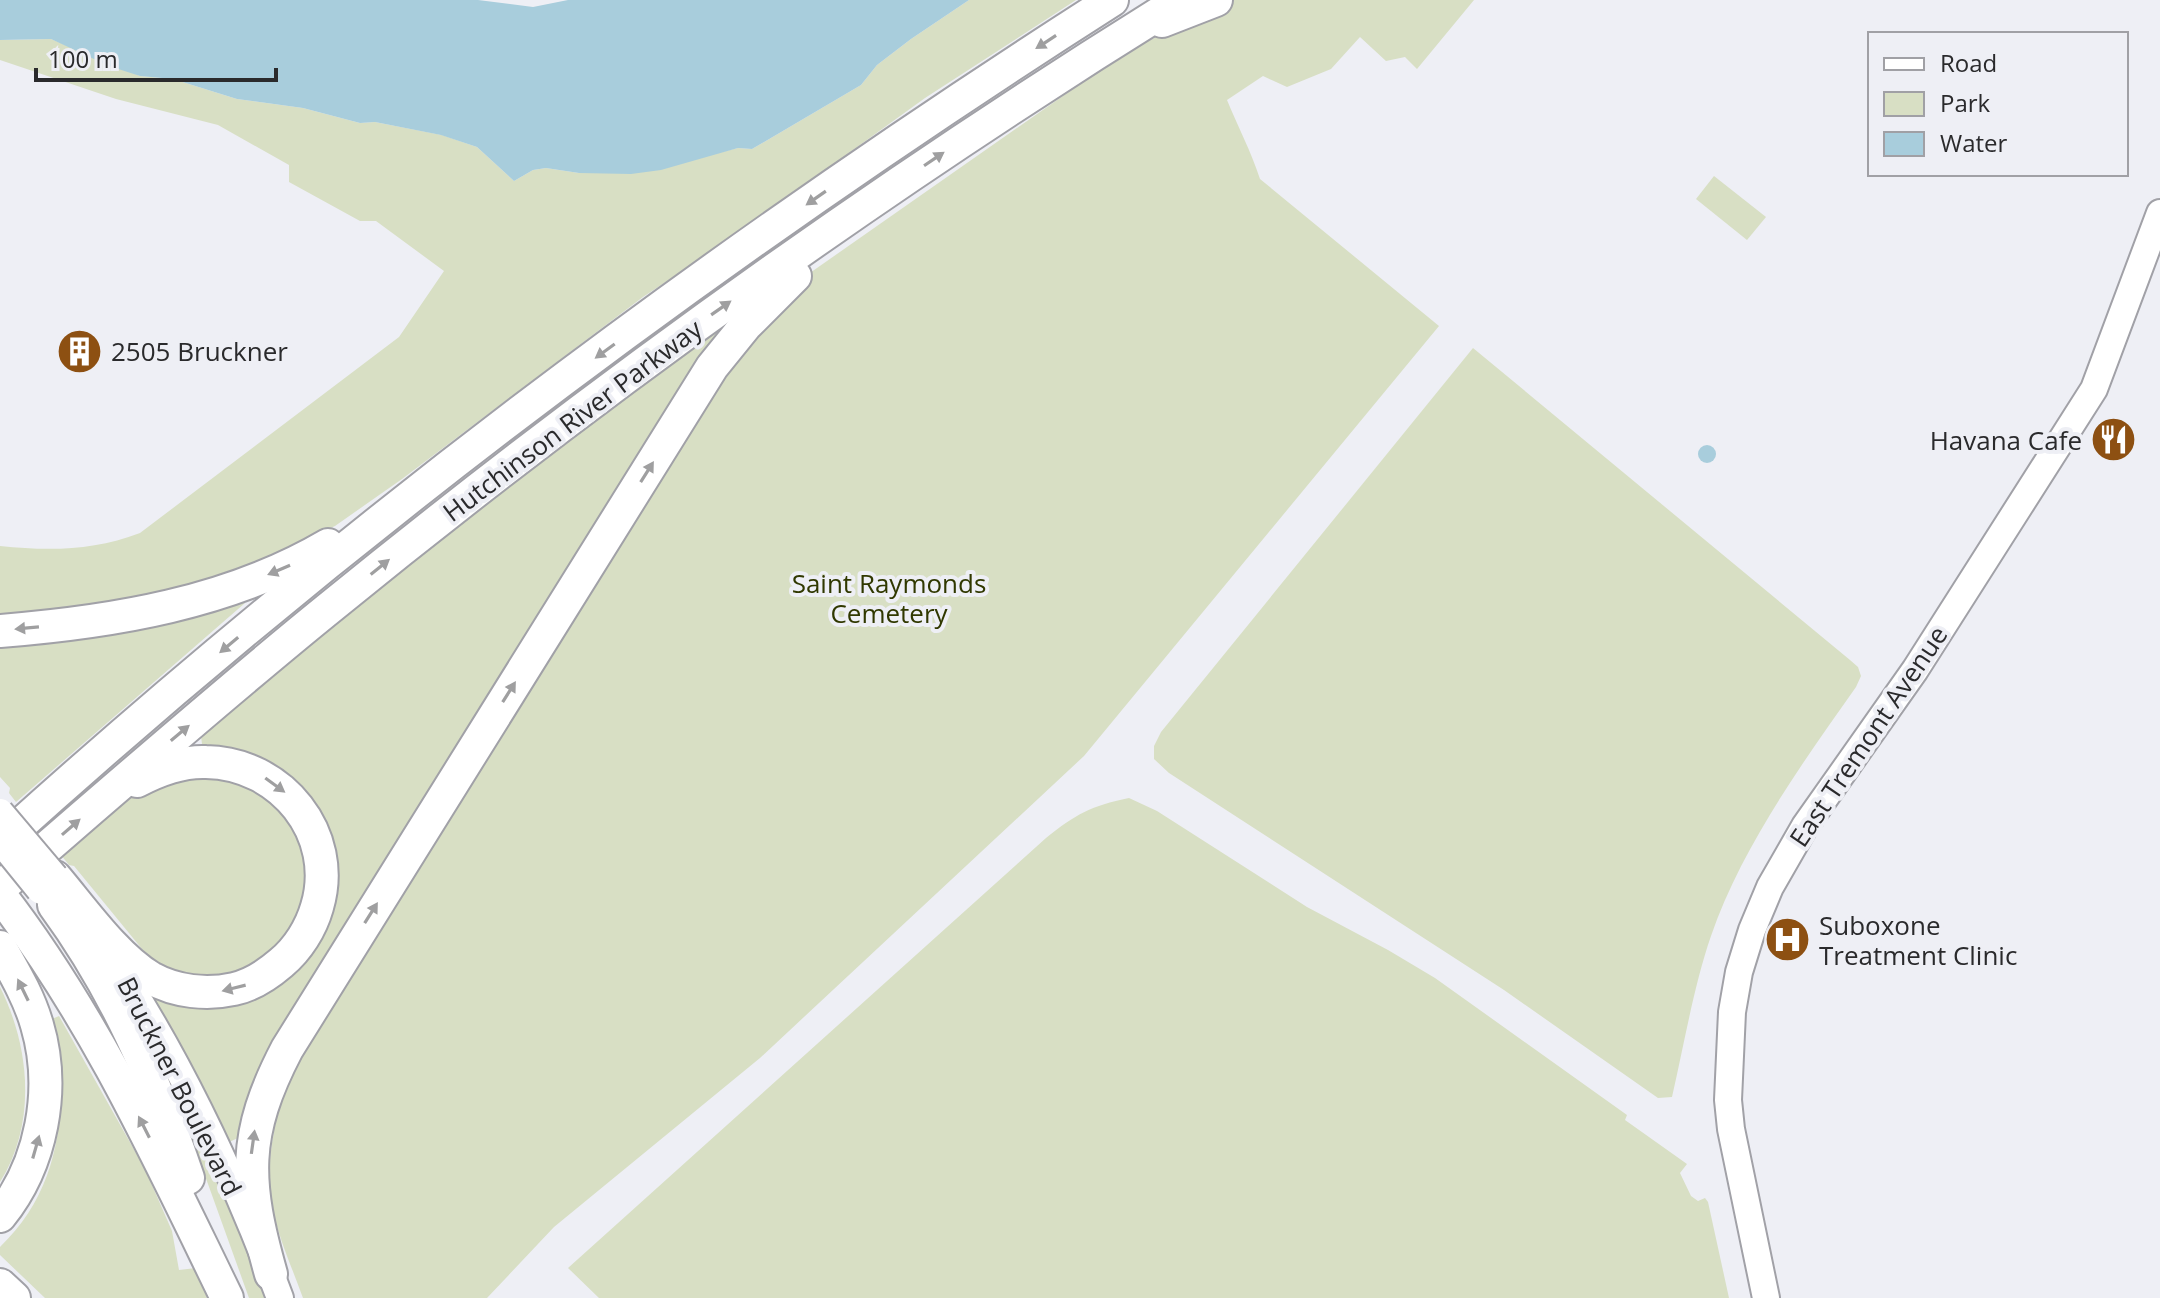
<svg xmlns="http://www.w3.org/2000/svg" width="2160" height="1298" viewBox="0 0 2160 1298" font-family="'Open Sans',sans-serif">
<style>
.green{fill:#d8dfc4}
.water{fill:#a8cddc}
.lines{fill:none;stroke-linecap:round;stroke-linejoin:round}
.major-casing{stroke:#a1a1a7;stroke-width:30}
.highway-casing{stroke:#a1a1a7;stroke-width:36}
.major{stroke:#fff;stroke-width:26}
.highway{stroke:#fff;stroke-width:32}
.major-bridge-casing{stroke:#a1a1a7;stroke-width:30;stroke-linecap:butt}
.highway-bridge-casing{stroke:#a1a1a7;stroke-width:36;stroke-linecap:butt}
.major-bridge{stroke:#fff;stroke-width:26}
.highway-bridge{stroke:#fff;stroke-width:32}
.oneway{fill:#9f9fa0}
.labels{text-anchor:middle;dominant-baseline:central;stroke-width:8;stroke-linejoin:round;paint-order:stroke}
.poi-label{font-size:26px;fill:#2a2a2c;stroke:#eeeff5;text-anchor:start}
.street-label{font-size:26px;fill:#2a2a2c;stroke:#eeeff5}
.park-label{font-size:26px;fill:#303800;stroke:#eeeff5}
</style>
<rect width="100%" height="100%" fill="#eeeff5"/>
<!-- green -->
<g class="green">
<path d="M969 0H1076L925 98 723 244 643 297 402 479 335 526 210 585 0 622V546C49 551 93 551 140 533L399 337 444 271 376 221H360L289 182V165L218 125 116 99 0 60V40L51 39 140 76 173 79 237 99 303 108 360 123 375 122 442 135 477 147 514 181 533 170 546 168 579 173 701 157 738 148 752 149 861 85 877 65 911 39Z"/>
<path d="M1234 0H1474L1417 69 1405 57 1386 61 1360 37 1331 69 1287 87 1263 76 1227 100C1238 127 1251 151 1260 179L1439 326 1084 756 760 1058 554 1227 487 1298H303C280 1235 260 1201 274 1132L265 1130 280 1083 716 375 807 275 1110 63 1142 44Z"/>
<polygon points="1714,176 1766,217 1747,240 1696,199"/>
<polygon points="762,297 240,1137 225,1144 141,981 274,980 326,845 202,744 201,736 282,667 610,404"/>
<path d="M1473 348 1850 660 1858 667 1861 676 1856 687C1803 762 1741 848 1711 936 1694 985 1684 1045 1672 1097L1658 1098 1504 990 1169 773 1154 759V746L1161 732Z"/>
<polygon points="242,594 245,603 16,802 9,793 10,788 0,777 0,640"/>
<polygon points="218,770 286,806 311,870 292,939 228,981 154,972 154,960 142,949 74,866 69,865 61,855 141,790"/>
<path d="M1129 798 1157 811 1307 907 1388 950 1435 978 1627 1115 1625 1120 1687 1164 1680 1173 1691 1196 1698 1201 1705 1198 1708 1202 1729 1298H599L568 1268 1046 838C1076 814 1091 806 1129 798Z"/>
<path d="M0 987C30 1047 37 1123 0 1182Z"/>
<path d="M59 1016 145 1169 172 1231 179 1270 196 1268 207 1298H45L0 1255V1247C64 1186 69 1101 52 1019Z"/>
<polygon points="140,1026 181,1098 231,1204 265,1298 249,1298 190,1134"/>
</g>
<!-- water -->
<g class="water">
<polygon points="0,0 478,0 533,7 568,0 969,0 911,39 877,65 861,85 752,149 738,148 661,170 631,174 579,173 546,168 533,170 514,181 477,147 441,135 375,122 360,123 303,108 237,99 173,79 140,76 109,66 51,39 0,40"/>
<circle cx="1707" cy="454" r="9"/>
</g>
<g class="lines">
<defs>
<g id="major">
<path d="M108 952C180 1059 235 1178 280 1298"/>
<polyline points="1766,1298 1731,1129 1728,1100 1732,1012 1739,972 1752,930 1770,887 1805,826 1915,670 2094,389 2160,213"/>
</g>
<g id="highway">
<polyline points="1162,21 1216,0"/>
<path d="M0 631C113 622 229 603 328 545"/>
<path d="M0 843C345 531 720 250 1112 0"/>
<path d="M55 877C83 910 115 956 151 978 176 992 207 995 234 989 252 985 267 975 281 963 298 949 311 928 317 907 339 834 281 763 206 762 182 761 158 770 137 781"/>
<path d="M0 888C109 794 217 699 328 609 599 388 884 184 1181 0"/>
<path d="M0 895C95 1018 159 1159 227 1298"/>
<path d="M54 905C115 988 155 1080 188 1178"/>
<path d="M0 947C14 972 29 997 37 1025 56 1089 42 1164 0 1216"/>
<path d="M271 1274C245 1182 242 1135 287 1049L712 367 746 325 795 276"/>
<polyline points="0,1285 14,1298"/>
</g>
</defs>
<!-- major casing -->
<use href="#major" class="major-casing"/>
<!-- highway casing -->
<use href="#highway" class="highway-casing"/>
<!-- major -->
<use href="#major" class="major"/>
<!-- highway -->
<use href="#highway" class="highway"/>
<defs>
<polyline id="major-bridge" points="0,812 55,877"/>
<polyline id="highway-bridge" points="0,836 42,888"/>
</defs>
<!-- major-bridge casing -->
<use href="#major-bridge" class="major-bridge-casing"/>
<!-- highway-bridge casing -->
<use href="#highway-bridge" class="highway-bridge-casing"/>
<!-- major-bridge -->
<use href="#major-bridge" class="major-bridge"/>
<!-- highway-bridge -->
<use href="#highway-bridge" class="highway-bridge"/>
</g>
<!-- one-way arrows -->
<defs><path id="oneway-solid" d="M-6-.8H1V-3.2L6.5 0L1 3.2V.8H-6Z" transform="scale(2)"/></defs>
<g class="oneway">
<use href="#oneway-solid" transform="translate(1046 42) rotate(147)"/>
<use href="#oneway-solid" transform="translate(934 159) rotate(-34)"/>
<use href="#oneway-solid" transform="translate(816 198) rotate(145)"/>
<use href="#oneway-solid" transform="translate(721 308) rotate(-35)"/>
<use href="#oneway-solid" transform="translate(605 351) rotate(144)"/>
<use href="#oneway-solid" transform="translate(647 472) rotate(-58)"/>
<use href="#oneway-solid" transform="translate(380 567) rotate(-39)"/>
<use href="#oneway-solid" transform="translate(279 570) rotate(157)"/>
<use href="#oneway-solid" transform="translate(27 628) rotate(175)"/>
<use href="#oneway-solid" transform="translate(229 645) rotate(140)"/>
<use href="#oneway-solid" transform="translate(509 692) rotate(-58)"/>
<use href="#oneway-solid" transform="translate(180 733) rotate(-40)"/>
<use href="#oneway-solid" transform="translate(275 785) rotate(36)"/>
<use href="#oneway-solid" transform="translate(71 827) rotate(-41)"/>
<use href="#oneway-solid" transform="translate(371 913) rotate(-58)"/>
<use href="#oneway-solid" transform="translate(234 988) rotate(166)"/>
<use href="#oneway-solid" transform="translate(23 990) rotate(-116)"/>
<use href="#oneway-solid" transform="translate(144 1127) rotate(-117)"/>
<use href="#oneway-solid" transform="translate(253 1142) rotate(-82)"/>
<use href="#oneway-solid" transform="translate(36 1147) rotate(-74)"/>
</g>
<!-- icons -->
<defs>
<symbol id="building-disc" viewBox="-11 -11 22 22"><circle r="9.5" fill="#8d5012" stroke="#eeeff5"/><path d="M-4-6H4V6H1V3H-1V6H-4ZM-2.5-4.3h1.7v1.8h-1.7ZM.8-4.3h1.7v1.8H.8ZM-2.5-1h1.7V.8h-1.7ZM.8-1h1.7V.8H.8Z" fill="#fff"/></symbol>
<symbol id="restaurant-disc" viewBox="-11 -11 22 22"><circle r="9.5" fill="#8d5012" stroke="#eeeff5"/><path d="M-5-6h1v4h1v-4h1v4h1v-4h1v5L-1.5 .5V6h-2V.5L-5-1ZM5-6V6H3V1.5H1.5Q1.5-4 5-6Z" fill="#fff"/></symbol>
<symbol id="hospital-disc" viewBox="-11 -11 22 22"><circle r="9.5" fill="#8d5012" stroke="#eeeff5"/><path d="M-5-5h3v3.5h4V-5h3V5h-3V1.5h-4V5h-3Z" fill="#fff"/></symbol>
</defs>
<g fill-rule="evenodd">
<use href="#building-disc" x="54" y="326" width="51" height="51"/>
<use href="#restaurant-disc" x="2088" y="414" width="51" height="51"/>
<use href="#hospital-disc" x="1762" y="914" width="51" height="51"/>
</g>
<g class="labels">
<!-- poi labels -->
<g class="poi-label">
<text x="111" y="351">2505 Bruckner</text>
<text x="2082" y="440" text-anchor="end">Havana Cafe</text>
<text x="1819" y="925">Suboxone<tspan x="1819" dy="30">Treatment Clinic</tspan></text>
</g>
<!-- street labels -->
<g class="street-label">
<text transform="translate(572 420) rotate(-37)">Hutchinson River Parkway</text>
<text transform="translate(1868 736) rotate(-56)">East Tremont Avenue</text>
<text transform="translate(180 1086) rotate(63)">Bruckner Boulevard</text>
</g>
<!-- park labels -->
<g class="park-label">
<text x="889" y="583">Saint Raymonds<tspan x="889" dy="30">Cemetery</tspan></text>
</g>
</g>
<!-- legend -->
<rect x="1868" y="32" width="260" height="144" fill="#eeeff5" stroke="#a0a0a5" stroke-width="2"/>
<rect x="1884" y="58" width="40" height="12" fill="#ffffff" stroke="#a0a0a5" stroke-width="2"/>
<text x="1940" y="72" font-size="24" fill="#2a2a2c">Road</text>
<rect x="1884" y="92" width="40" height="24" fill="#d8dfc4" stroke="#a0a0a5" stroke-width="2"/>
<text x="1940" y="112" font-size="24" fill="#2a2a2c">Park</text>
<rect x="1884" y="132" width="40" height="24" fill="#a8cddc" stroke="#a0a0a5" stroke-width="2"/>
<text x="1940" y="152" font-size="24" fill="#2a2a2c">Water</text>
<!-- scale -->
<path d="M36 68v12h240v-12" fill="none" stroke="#2a2a2c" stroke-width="4"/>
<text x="48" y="68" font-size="24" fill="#2a2a2c" stroke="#eeeff5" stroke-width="6" paint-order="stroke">100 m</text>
</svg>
